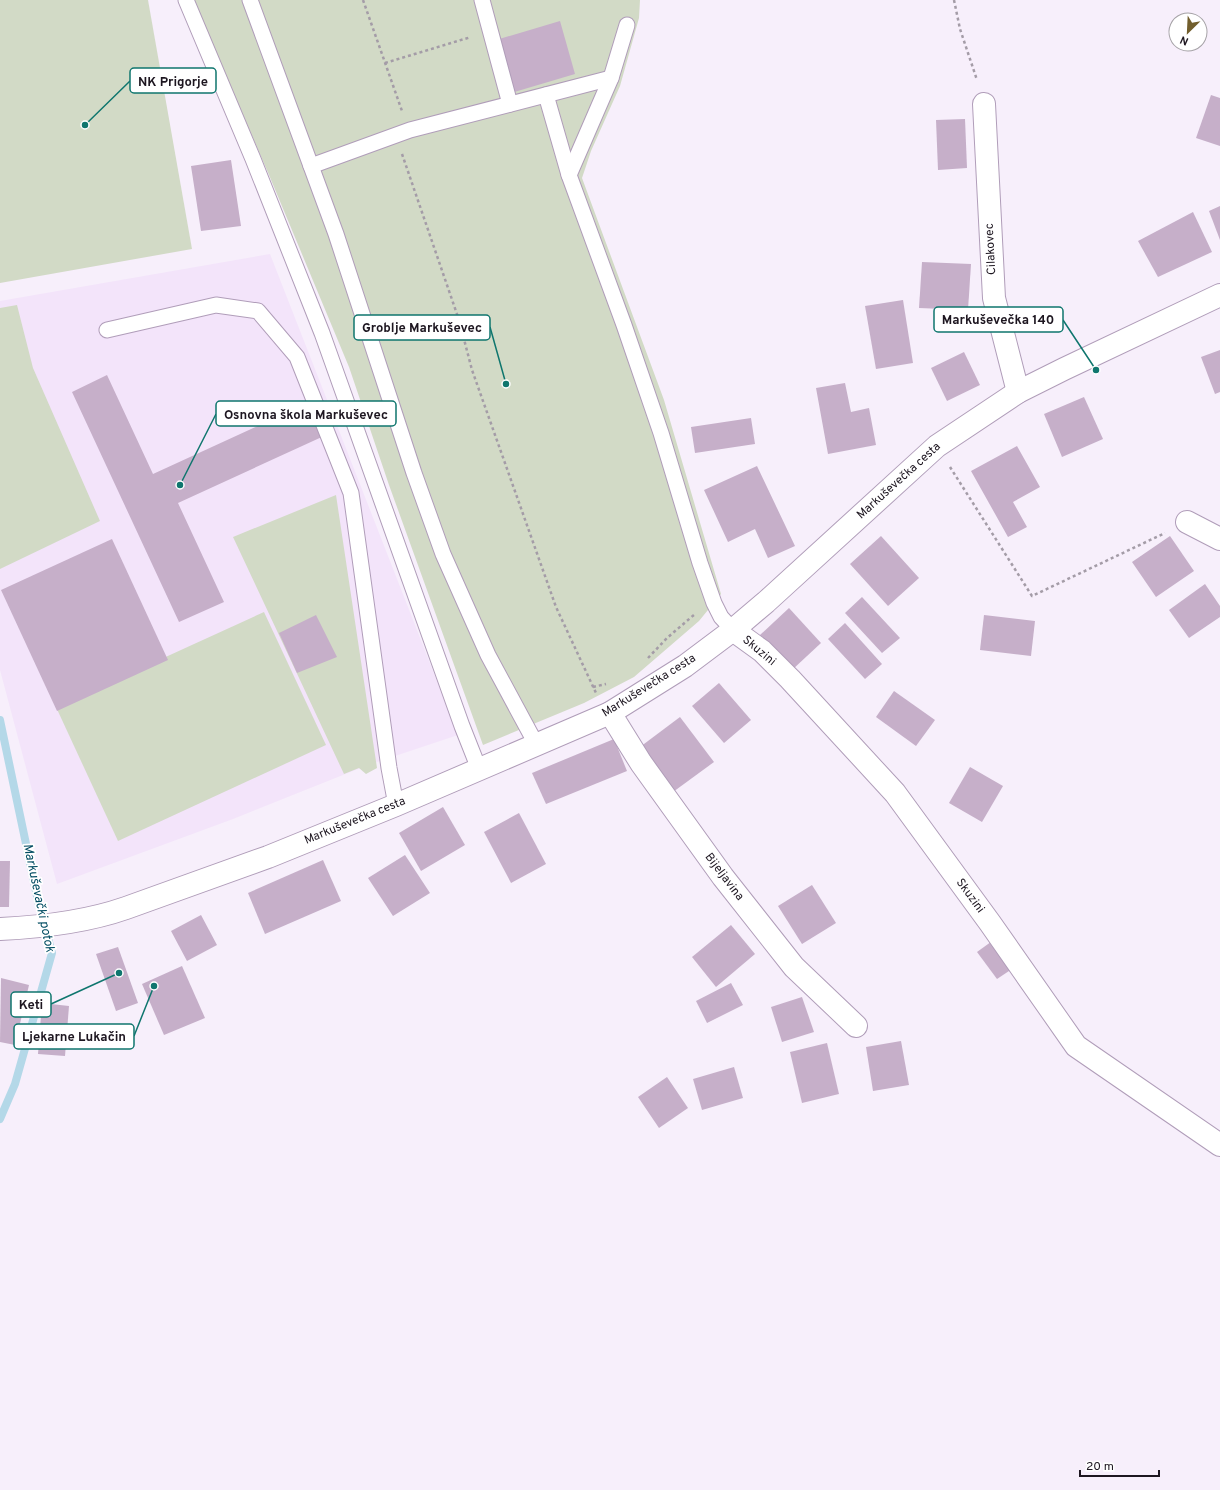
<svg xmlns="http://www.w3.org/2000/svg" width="1220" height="1490" viewBox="0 0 1220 1490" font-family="Overpass,sans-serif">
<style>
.built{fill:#f3e4fa}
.green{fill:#d2dac6}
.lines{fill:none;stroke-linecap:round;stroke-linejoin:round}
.stream{stroke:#b4d8e8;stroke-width:8}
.building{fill:#c6afc9}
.lane-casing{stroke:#b09db9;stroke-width:17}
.street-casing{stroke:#b09db9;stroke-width:24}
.secondary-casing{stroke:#b09db9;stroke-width:24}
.path{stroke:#a49ca7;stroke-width:2.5;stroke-dasharray:3 3;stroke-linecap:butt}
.lane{stroke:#fff;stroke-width:15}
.street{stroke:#fff;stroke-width:22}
.secondary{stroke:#fff;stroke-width:22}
.labels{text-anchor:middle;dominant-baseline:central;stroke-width:3.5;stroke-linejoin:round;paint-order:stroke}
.street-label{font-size:12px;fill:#1d1620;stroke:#fff}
.water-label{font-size:13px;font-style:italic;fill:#004b61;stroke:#fff}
.leader{fill:none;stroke:#0f766e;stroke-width:1.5}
.callout-dot{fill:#0f766e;stroke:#fff;stroke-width:1.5}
.callout{fill:#fff;stroke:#0f766e;stroke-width:1.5}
.callout-label{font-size:13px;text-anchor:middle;font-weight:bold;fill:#1d1620}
</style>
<rect width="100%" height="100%" fill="#f7effb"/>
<!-- built -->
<polygon class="built" points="270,254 458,735 368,765 233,819 57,884 0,670 0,301"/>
<!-- green -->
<g class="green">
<polygon points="0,0 148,0 192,249 0,283"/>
<polygon points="193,0 640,0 639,18 620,86 591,151 582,178 664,400 721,594 699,621 634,677 584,703 483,745 389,485 349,367 269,175"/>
<polygon points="17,305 33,368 100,521 0,569 0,308"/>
<polygon points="336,495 377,768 366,774 359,768 344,774 233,537"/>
<polygon points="264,612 326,745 118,841 56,707"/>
</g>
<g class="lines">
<!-- stream -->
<polyline class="stream" points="0,720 38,901 52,953 15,1084 0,1119"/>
</g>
<!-- building -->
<g class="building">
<polygon points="560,21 575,74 511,93 496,40"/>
<polygon points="1211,95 1220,98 1220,146 1196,138"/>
<polygon points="965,119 967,168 938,170 936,120"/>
<polygon points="231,160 241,226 201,231 191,166"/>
<polygon points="1220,206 1220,240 1209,211"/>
<polygon points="1193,212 1212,252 1158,277 1138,241"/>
<polygon points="922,262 971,264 968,310 919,308"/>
<polygon points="903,300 913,363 876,369 865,306"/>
<polygon points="1220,350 1220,392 1215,394 1201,357"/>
<polygon points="964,352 980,385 947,401 931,368"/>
<polygon points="107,375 153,474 308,403 324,436 178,503 224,602 179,622 72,392"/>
<polygon points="845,383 851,412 869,408 876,445 828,454 816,388"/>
<polygon points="1084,397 1103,439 1062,457 1044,414"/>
<polygon points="751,418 755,444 695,453 691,427"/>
<polygon points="1017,446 1040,487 1013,502 1027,527 1008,537 971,471"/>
<polygon points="757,466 795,546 768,558 755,529 728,542 704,490"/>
<polygon points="881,536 919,578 888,606 850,564"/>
<polygon points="1170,536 1194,571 1156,597 1132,562"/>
<polygon points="112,539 168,660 57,711 1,590"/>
<polygon points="1205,584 1220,606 1220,617 1189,638 1169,610"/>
<polygon points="862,597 900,638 882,653 845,613"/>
<polygon points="789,608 821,643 792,670 760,635"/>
<polygon points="316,615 337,657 297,673 279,633"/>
<polygon points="984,615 1035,621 1031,656 980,650"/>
<polygon points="845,623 882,664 865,679 828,639"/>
<polygon points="719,683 751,720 724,743 692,706"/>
<polygon points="894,691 935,720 916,746 876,717"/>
<polygon points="680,717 714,762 673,792 640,747"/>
<polygon points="614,739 627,771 546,804 532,773"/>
<polygon points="970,767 1003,786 982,822 949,803"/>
<polygon points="443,807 465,845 421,871 399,833"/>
<polygon points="519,813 546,864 511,883 484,832"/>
<polygon points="405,855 430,893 393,916 368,878"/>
<polygon points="323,860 341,901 265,934 248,893"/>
<polygon points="0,861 10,861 9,907 0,907"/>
<polygon points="812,885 836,923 802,944 778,906"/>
<polygon points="201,915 217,945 187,961 171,931"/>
<polygon points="731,925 755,954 716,987 692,957"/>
<polygon points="995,939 1015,967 997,979 977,952"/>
<polygon points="118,947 138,1003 116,1011 96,954"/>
<polygon points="182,966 205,1018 164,1035 142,984"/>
<polygon points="1,978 29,985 15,1045 0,1042"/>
<polygon points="731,983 743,1005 707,1023 696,1001"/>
<polygon points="802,997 814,1032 782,1042 771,1007"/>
<polygon points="42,1003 69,1006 65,1056 38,1054"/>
<polygon points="901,1041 909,1085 873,1091 866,1047"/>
<polygon points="827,1043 839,1094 802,1103 790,1052"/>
<polygon points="734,1067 743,1098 702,1110 693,1079"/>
<polygon points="667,1077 688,1108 659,1128 638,1097"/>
</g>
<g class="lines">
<defs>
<g id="lane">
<polyline points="186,0 253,159 322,333 462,726 479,769"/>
<polyline points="250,0 336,234 414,473 443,554 488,655 536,744"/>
<polyline points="482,0 510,104"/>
<polyline points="546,95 569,175 624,325 661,433 700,563 714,603 721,617 733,630"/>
<polyline points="311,166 410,130 611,78"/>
<polyline points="569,175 611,78 627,25"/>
<polyline points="107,330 216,305 258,311 297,357 351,493 389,768 396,805"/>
</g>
<g id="street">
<polyline points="984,104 994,298 1018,392"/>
<polyline points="1187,522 1220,539"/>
<polyline points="733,630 762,651 790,679 895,793 990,923 1076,1046 1220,1145"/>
<polyline points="610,713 641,763 723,877 794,967 856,1026"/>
</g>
<path id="secondary" d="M0 929C43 927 86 922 126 908L268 857 396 805 610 713 685 666 733 630 766 602 937 446 1018 392 1064 369 1220 295"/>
</defs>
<!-- lane casing -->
<use href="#lane" class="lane-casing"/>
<!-- street casing -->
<use href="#street" class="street-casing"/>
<!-- secondary casing -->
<use href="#secondary" class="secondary-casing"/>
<!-- path -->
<g class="path">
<polyline points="363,0 402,111"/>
<polyline points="954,0 960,29 977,80"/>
<polyline points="385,63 471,37"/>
<polyline points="402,154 459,320 472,370 556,607 596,693"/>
<polyline points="950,467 1032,596 1165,533"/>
<polyline points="648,658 667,638 695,614"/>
<polyline points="593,687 606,684"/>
</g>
<!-- lane -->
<use href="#lane" class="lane"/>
<!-- street -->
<use href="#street" class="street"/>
<!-- secondary -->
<use href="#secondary" class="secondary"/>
</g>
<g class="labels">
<!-- street labels -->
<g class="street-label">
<text transform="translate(991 249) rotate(-93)">Cilakovec</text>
<text transform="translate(899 481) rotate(-42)">Markuševečka cesta</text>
<text transform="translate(759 651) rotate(40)">Skuzini</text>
<text transform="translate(649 686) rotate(-32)">Markuševečka cesta</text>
<text transform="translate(355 821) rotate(-22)">Markuševečka cesta</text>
<text transform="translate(724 877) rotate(53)">Bijeljavina</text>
<text transform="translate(970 896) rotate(54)">Skuzini</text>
</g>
<!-- water labels -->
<g class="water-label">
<text transform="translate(38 898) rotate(78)">Markuševački potok</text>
</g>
</g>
<!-- callouts -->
<path class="leader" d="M85 125L130 81M1096 370L1063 320M506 384L490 327M180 485L216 414M119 973L51 1004M154 986L134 1036"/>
<g class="callout-dot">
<circle cx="85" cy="125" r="4"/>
<circle cx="1096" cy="370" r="4"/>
<circle cx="506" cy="384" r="4"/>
<circle cx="180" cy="485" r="4"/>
<circle cx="119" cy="973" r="4"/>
<circle cx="154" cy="986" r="4"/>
</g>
<g class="callout">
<rect x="130" y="68" width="86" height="25" rx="4"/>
<rect x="934" y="307" width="129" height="25" rx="4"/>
<rect x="354" y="315" width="136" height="25" rx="4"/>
<rect x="216" y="401" width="180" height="25" rx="4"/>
<rect x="11" y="992" width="40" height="25" rx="4"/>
<rect x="14" y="1024" width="120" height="25" rx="4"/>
</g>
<g class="callout-label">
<text x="173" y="86">NK Prigorje</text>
<text x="998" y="324">Markuševečka 140</text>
<text x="422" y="332">Groblje Markuševec</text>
<text x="306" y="419">Osnovna škola Markuševec</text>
<text x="31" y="1009">Keti</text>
<text x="74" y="1041">Ljekarne Lukačin</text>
</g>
<!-- north arrow -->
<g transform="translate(1188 32) rotate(204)"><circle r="19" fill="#ffffff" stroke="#a5a2a6"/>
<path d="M0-3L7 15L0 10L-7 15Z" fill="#725e2d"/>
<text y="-6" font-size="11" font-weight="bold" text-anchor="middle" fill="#1d1620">N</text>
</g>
<!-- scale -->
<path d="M1080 1470v6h79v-6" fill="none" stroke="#1d1620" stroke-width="2"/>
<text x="1086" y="1470" font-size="12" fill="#1d1620" stroke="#ffffff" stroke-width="3" paint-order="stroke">20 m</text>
</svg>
